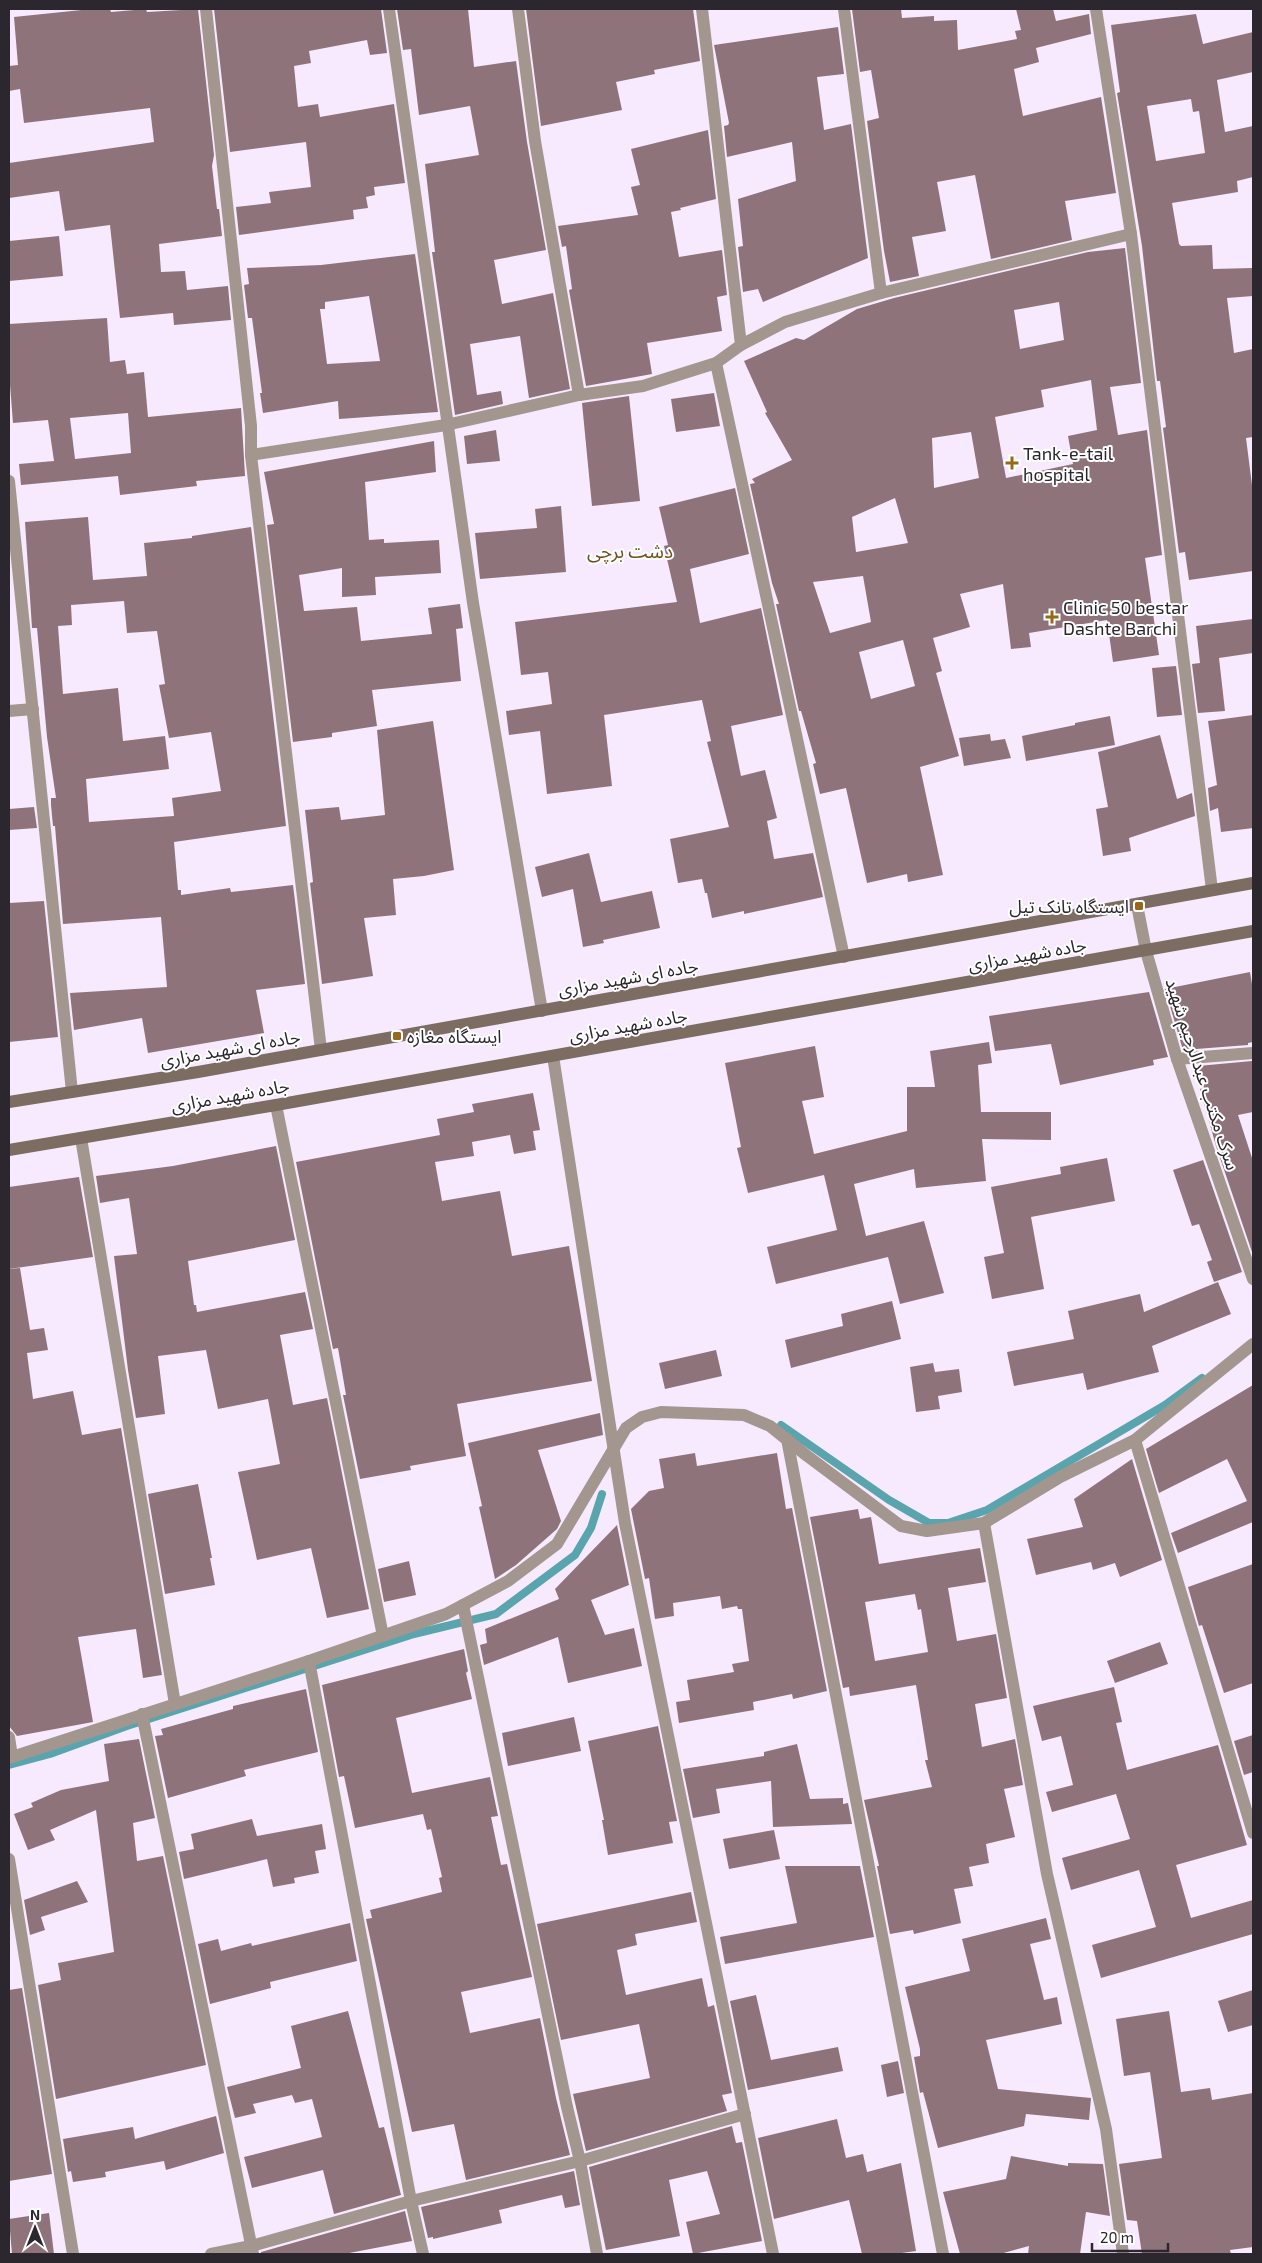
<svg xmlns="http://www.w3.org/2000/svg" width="1262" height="2263" viewBox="0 0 1262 2263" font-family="'Exo 2','Noto Sans Arabic',sans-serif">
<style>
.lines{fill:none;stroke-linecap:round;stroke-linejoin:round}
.stream{stroke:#5aa5ad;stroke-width:8}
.building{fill:#8f737b;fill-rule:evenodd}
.lane{stroke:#a2968f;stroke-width:12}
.street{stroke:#a2968f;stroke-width:12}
.secondary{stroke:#7c6c62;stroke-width:12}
.poi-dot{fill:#976817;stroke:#fff;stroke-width:2}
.labels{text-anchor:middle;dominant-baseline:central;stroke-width:4;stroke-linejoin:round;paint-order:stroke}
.poi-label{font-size:18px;fill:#2c262f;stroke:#fff;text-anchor:start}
.street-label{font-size:18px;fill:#2c262f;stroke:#fff}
.neighbourhood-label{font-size:19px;fill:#704f1c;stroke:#fff}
</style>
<rect width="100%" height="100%" fill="#f7eaff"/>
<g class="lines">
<!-- stream -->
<g class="stream">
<polyline points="781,1425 889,1500 929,1523 948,1523 987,1510 1165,1405 1202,1378"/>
<polyline points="9,1765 50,1754 127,1726 414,1634 496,1614 575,1555 591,1528 602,1494"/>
</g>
</g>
<!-- building -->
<g class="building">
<polygon points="91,9 110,9 111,12 146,9 147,12 198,9 214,155 212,166 217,209 219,209 222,236 159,244 161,272 185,271 187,290 228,286 231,320 174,325 173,313 120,318 110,225 65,231 59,191 9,198 9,163 154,142 150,108 24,123 20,89 9,91 9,66 18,65 14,17"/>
<polygon points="214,9 381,9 387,53 370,55 367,40 309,51 311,63 294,66 298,107 318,104 320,117 394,104 405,183 374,187 375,195 366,197 368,208 353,210 354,219 239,235 236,207 271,203 269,192 311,187 306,142 230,152"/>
<polygon points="397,9 468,9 474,67 516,61 527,142 546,250 494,260 502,304 553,293 570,389 529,398 520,336 470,344 477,395 501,391 503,404 455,415 432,252 435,252 425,164 479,155 470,106 419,115 411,49 403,50"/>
<polygon points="526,9 693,9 700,61 654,70 655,74 616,82 622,110 541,126"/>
<polygon points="852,9 901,9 902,18 934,16 934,21 957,20 958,50 1017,39 1015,31 1021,30 1016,9 1053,9 1056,21 1089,14 1091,34 1036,48 1039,62 1014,69 1023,116 1101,97 1116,193 1065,201 1072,240 991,259 975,175 937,182 946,231 912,237 919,276 890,282 884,251 867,121 879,118 871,70 860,72"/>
<path d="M1196 14 1203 44 1253 32V72L1217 80 1225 132 1253 126V177L1237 181 1238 192 1172 203 1179 244 1181 246 1212 245 1213 269 1252 268 1253 296 1227 298 1234 353 1253 349V437L1246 438 1253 493V571L1189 580 1185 552 1179 553 1163 428 1166 427 1160 381H1157L1142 246 1117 93 1120 92 1111 25ZM1191 99 1193 112 1199 111 1205 153 1156 161 1147 106Z"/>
<polygon points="838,27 844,74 817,77 824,130 851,124 868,258 763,302 758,289 743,292 738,247 743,246 738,199 796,181 792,142 727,157 724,126 728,125 729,123 714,45"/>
<polygon points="708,130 716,199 680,208 681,210 671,212 679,257 722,250 727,295 717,297 722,331 647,343 652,374 586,386 569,290 572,289 566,246 562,247 558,226 638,215 631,187 640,185 631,149"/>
<polygon points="59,236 63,276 9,281 9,241"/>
<path d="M1125 248 1141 383 1110 387 1118 435 1147 430 1162 555 1145 558 1159 655 1113 662 1107 620 1029 633 1031 647 1011 649 1003 584 960 594 970 627 933 638 942 671 936 673 959 756 920 767 943 875 908 882 907 874 867 883 846 788 820 794 813 764 816 763 801 711H799L776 604H779L772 583 750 484 755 483 752 479 792 460 765 413 767 412 744 361 796 338 804 340 857 309 894 298 1088 252ZM1059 302 1064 340 1020 349 1014 310ZM1091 380 1097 430 1068 436 1073 464 1006 478 995 417 1044 407 1041 390ZM971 432 979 478 934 488 932 438ZM895 498 908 543 856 552 852 517ZM863 576 871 622 830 633 813 582ZM903 640 915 686 871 699 859 652Z"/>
<path d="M415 254 438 412 339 419 338 401 263 413 260 393H262L252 318H248L244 285 249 284 247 268 321 265ZM369 296 380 361 327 364 320 309H325V302Z"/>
<path d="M107 318 110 362 125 360 127 374 144 372 148 417 241 408 245 476 196 481 197 486 120 495 118 476 21 485 19 464 54 461 48 420 13 423 9 372V324ZM128 413 131 453 75 459 70 418Z"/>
<polygon points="714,393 720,426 676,432 671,399"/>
<polygon points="629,396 640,501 592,506 582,403"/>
<polygon points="496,430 500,461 467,464 464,436"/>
<polygon points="434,441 436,472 365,482 369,540 384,539 384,543 439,540 441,573 375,577 376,595 342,597 342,568 299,575 304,611 357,607 361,641 432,634 428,608 460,604 463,628 456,629 461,681 372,690 377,726 332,733 332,737 293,742 267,525 274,524 264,472"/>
<polygon points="735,488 749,554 690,569 700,623 761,608 783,715 731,726 741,776 765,770 777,818 767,821 774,859 813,853 823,897 744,914 744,911 712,918 707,893 705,893 702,879 678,883 670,839 729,827 707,742 711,741 702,700 604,715 612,786 547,794 540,731 509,735 506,711 552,704 548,672 521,675 515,622 677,602 664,546 668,545 659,507"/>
<polygon points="561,506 566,572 480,579 475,533 537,528 535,509"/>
<path d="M88 517 93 580 147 576 144 543 192 538V536L251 527 286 826 174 842 178 890H181V895L230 888 231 892 293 885 305 984 256 990 264 1033 148 1053 142 1018 74 1030 70 993 167 987 161 917 63 924 55 826H53L51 805V798H56L47 737 37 628H32L25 522ZM124 601 127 633 157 631 165 684 159 685 169 738 211 732 221 791 172 798 174 816 89 822 86 779 169 769 165 736 123 741 118 688 63 694 58 626 72 625 71 605Z"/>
<polygon points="1253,619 1253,653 1219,658 1225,711 1198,713 1192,664 1200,663 1196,626"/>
<polygon points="1176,666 1182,715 1157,717 1152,668"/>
<polygon points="1253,715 1253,828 1221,832 1218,808 1210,811 1208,788 1217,785 1208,721"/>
<polygon points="1110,716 1115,745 1026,761 1022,736 1075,725 1075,723"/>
<polygon points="433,721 454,870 424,876 393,879 396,915 364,918 373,976 322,984 310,883 313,882 305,810 339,807 341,820 385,815 377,730"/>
<polygon points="990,734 991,741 1005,739 1011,758 964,766 959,738"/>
<polygon points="1160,735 1177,799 1192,793 1195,816 1129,838 1131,851 1103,856 1096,809 1108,807 1098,752"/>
<polygon points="34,807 37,828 9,830 9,809"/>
<polygon points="589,853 601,902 652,891 660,928 603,940 604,943 583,947 573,889 542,897 535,867"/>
<polygon points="44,901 58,1037 9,1042 9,903"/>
<polygon points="1250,972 1253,990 1253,1042 1248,1043 1248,1045 1183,1050 1165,989"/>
<polygon points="1149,992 1168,1057 1153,1060 1154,1065 1060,1085 1051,1044 995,1051 989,1016"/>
<polygon points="989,1042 992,1063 978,1065 981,1112 1051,1112 1051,1140 982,1139 986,1181 916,1188 914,1169 854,1184 866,1236 924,1221 944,1293 900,1304 888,1257 776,1284 767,1247 837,1230 824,1175 748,1193 737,1148 741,1147 725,1063 815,1046 824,1097 802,1101 814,1154 907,1131 907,1087 935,1087 930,1051"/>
<polygon points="1252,1061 1253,1112 1238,1115 1253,1161 1253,1255 1216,1146 1200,1089 1204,1088 1198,1066"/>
<polygon points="533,1093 540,1130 533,1131 536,1150 514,1154 510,1135 472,1142 474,1156 435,1162 442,1201 500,1191 512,1256 569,1246 592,1381 457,1404 466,1456 410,1466 411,1470 360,1479 343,1395 346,1395 338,1348 333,1349 296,1162 440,1135 437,1119 474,1112 472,1104"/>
<polygon points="276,1146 295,1240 188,1261 194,1305 196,1305 197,1312 305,1292 313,1329 280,1335 293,1405 327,1398 369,1609 327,1618 311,1548 257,1560 238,1472 280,1464 268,1399 218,1409 206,1350 158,1356 165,1414 136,1418 128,1370 114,1256 137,1254 129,1198 100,1203 96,1176 173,1166"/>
<polygon points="1107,1158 1115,1201 1031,1217 1044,1289 992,1299 984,1257 1004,1253 991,1187 1061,1174 1060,1167"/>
<polygon points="1203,1160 1242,1272 1214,1282 1207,1262 1212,1260 1199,1224 1192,1226 1173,1170"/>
<polygon points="79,1177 93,1257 9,1269 9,1187"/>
<polygon points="20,1268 30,1330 44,1328 48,1350 27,1353 33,1399 73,1391 82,1435 121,1428 162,1675 143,1678 136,1629 78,1637 93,1722 17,1736 9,1726 9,1269"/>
<polygon points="1218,1282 1231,1314 1152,1346 1159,1372 1087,1390 1083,1373 1014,1386 1007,1352 1074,1339 1068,1311 1140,1294 1144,1312"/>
<polygon points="892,1301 901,1339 791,1368 785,1340 843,1326 841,1314"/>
<polygon points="716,1350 722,1376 665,1389 659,1363"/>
<polygon points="933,1363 935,1372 959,1369 962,1392 938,1396 940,1409 916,1412 910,1367"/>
<polygon points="1253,1385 1253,1522 1178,1553 1171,1533 1247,1501 1227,1459 1159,1493 1146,1449"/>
<polygon points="600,1413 603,1435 538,1450 561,1521 557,1529 516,1565 495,1579 479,1507 482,1506 468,1443"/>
<polygon points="695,1453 697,1466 777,1453 786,1509 792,1508 827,1691 793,1699 792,1694 753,1702 754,1710 679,1723 676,1702 690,1700 687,1680 734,1672 732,1664 749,1661 742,1609 738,1609 737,1606 722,1609 720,1596 673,1603 674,1616 655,1619 649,1578 645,1579 631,1509 649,1491 664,1488 659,1459"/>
<polygon points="1132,1459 1162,1560 1120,1577 1115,1563 1093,1570 1091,1562 1036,1575 1027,1539 1083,1527 1074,1499"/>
<polygon points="198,1484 212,1558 210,1558 215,1585 165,1594 148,1494"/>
<path d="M858 1509 860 1519 871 1517 879 1564 980 1548 986 1582 948 1588 957 1641 996 1634 1007 1698 975 1704 982 1747 1015 1739 1023 1785 1004 1789 1015 1837 986 1844 989 1863 969 1867 973 1886 954 1889 961 1923 914 1934 913 1930 890 1934 877 1866H879L864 1800 932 1787 925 1760H928L916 1685 850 1696 849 1687 843 1688 810 1517ZM915 1594 918 1610 921 1609 928 1652 875 1661 865 1602Z"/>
<polygon points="617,1525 629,1585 591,1600 605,1635 634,1628 642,1666 568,1683 558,1637 484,1665 480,1645 487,1643 485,1629 559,1599 555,1589"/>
<polygon points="409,1561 416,1595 384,1602 378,1569"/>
<polygon points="1253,1564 1253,1683 1224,1693 1202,1625 1199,1626 1188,1587"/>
<polygon points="1160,1642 1168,1664 1115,1683 1107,1661"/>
<polygon points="464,1649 468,1671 466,1673 472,1699 396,1718 412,1793 490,1777 498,1816 491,1817 501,1865 507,1864 532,1977 461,1992 470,2033 540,2018 556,2098 570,2155 466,2180 454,2124 412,2132 366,1919 372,1918 370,1910 442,1892 439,1878 442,1877 431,1829 427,1830 423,1814 355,1828 344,1776 339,1777 322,1685"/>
<polygon points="1114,1687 1122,1722 1116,1723 1127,1770 1218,1745 1247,1845 1176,1865 1191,1918 1253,1900 1253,1934 1101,1978 1092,1945 1156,1927 1139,1870 1071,1890 1062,1858 1130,1839 1116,1794 1052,1812 1046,1792 1073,1785 1061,1736 1042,1741 1033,1706"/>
<polygon points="306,1689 318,1752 244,1770 246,1776 168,1798 155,1736 163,1735 161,1729 233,1709 233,1706"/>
<polygon points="574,1717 581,1751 508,1766 502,1733"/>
<polygon points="658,1726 677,1821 669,1822 673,1843 608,1855 602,1820 604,1820 588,1741"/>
<polygon points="1253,1735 1253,1772 1244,1775 1234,1741"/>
<polygon points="139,1739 155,1818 133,1823 137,1861 163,1856 206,2065 56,2099 38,1985 61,1980 58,1963 114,1952 96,1810 50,1830 55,1840 28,1850 14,1814 33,1807 31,1803 61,1790 109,1781 104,1744"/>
<polygon points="797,1744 810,1799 843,1798 843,1804 848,1803 852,1824 773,1827 771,1781 716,1789 720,1813 693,1818 683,1769 764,1756 764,1752"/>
<polygon points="252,1819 257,1836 322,1824 326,1849 315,1851 319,1873 294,1878 295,1883 273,1887 267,1859 184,1879 179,1852 194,1849 191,1834"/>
<polygon points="774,1830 780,1859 729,1869 723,1839"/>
<polygon points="785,1866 860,1866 874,1937 725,1964 720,1937 797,1923"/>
<polygon points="77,1881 88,1902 41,1917 45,1930 30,1935 24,1900"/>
<polygon points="691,1892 697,1922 635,1934 637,1945 617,1950 626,1995 702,1978 708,2007 714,2005 732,2093 722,2095 727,2111 586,2151 573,2094 650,2078 639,2024 561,2040 537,1924"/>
<polygon points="1046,1918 1051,1939 1030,1944 1044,2000 1057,1997 1062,2024 986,2040 998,2089 1091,2098 1089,2120 1026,2114 1024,2126 938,2148 923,2092 920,2093 914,2057 920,2056 920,2049 905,1987 970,1971 962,1939"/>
<polygon points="350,1923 357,1961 270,1982 271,1988 210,2004 198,1944 218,1939 221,1951 251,1943 252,1946"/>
<polygon points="22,1988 52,2174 9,2181 9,1990"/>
<polygon points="1253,1990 1253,2025 1228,2032 1218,2001"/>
<polygon points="756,1995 771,2060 838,2047 843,2071 748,2090 730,2001"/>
<polygon points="348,2011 379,2128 384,2127 401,2195 334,2214 323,2170 252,2188 244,2157 322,2137 312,2099 295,2103 292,2095 253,2104 256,2113 235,2118 227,2087 301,2068 291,2026"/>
<polygon points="1169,2011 1181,2092 1210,2088 1212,2100 1253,2093 1253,2247 1230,2250 1231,2254 1142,2254 1137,2221 1127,2220 1119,2164 1162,2158 1150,2072 1124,2076 1116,2019"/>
<polygon points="898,2061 904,2093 887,2097 881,2065"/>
<polygon points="216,2116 224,2153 166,2170 164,2161 105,2172 106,2177 73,2182 71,2171 68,2172 63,2139 133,2127 135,2139"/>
<polygon points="837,2119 846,2158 863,2154 867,2172 901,2163 916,2251 895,2254 862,2254 849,2200 774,2219 758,2138"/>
<polygon points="732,2126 736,2143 742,2142 762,2241 693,2254 686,2222 720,2214 707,2171 669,2180 680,2236 606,2250 589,2167"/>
<polygon points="1011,2156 1068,2166 1068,2163 1103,2164 1110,2216 1086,2212 1080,2254 1028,2254 1029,2246 1000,2254 960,2254 943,2192 1006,2179"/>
<polygon points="574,2171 580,2205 565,2208 562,2195 499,2210 502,2223 433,2239 433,2237 428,2238 421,2207"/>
<polygon points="405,2211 412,2241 344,2254 261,2254 261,2252"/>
<polygon points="49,2213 54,2254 12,2254 9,2219"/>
</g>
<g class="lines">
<!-- lane -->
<polyline class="lane" points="9,711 33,709"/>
<!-- street -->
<g class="street">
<polyline points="206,9 251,426 251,455 321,1050"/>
<polyline points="389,9 473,603 542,1011"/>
<polyline points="518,9 535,141 579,395"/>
<polyline points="702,9 741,345"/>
<polyline points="844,9 881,293"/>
<polyline points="1096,9 1131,234 1212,890"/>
<polyline points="716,363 844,957"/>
<polyline points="251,455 446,425 579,395 643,386 716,363 741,345 785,322 881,293 1131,234"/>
<polyline points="9,481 72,1092"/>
<polyline points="1137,905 1146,951 1177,1059 1253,1279"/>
<polyline points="553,1056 625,1523 773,2254"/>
<polyline points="1177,1059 1253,1053"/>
<polyline points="276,1105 383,1636"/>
<polyline points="81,1138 175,1704"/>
<polyline points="787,1439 943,2254"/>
<polyline points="1135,1440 1253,1833"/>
<polyline points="984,1523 1047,1874 1106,2129 1123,2254"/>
<polyline points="463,1605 567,2107 580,2161 597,2254"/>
<polyline points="309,1661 411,2201 423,2254"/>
<polyline points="142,1714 253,2254"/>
<polyline points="9,1737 12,1757"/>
<polyline points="9,1758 309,1661 446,1614 508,1581 557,1544 626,1428 642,1417 661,1412 744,1415 770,1426 806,1455 901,1526 927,1531 984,1523 1060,1477 1135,1440 1253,1344"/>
<polyline points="9,1859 73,2254"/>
<polyline points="211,2254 251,2246 411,2201 580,2161 745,2114"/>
</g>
<!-- secondary -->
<g class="secondary">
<polyline points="9,1102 198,1072 1253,883"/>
<polyline points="9,1150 276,1105 1253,931"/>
</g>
</g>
<!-- markers -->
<g class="poi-dot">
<path d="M1009.5 455.5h5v5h5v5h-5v5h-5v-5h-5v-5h5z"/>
<path d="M1049.5 609.5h5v5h5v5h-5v5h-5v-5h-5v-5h5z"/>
<rect x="1134" y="901" width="10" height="10" rx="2.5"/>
<rect x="392" y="1031" width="10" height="10" rx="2.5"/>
</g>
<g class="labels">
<!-- poi labels -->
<g class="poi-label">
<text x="1023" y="453">Tank-e-tail<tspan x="1023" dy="21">hospital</tspan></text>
<text x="1063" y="607">Clinic 50 bestar<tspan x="1063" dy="21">Dashte Barchi</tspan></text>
<text x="1129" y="906" text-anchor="end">ایستگاه تانک تیل</text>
<text x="407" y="1036">ایستگاه مغازه</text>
</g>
<!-- street labels -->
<g class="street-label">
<text transform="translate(1027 954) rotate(-10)">جاده شهید مزاری</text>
<text transform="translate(628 977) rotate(-10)">جاده ای شهید مزاری</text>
<text transform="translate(628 1025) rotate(-10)">جاده شهید مزاری</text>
<text transform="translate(230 1048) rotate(-10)">جاده ای شهید مزاری</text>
<text transform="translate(1203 1074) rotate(72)">سرک مکتب عبدالرحیم شهید</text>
<text transform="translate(230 1095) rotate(-10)">جاده شهید مزاری</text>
</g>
<!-- neighbourhood labels -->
<g class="neighbourhood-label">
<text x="630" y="550">دشت برچی</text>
</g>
</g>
<!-- border -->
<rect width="1262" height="2263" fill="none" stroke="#2c262f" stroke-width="20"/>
<!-- north arrow -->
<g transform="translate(35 2228)" stroke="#ffffff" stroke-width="4" paint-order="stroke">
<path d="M0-4L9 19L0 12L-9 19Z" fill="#2c262f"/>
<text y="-8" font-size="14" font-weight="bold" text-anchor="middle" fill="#2c262f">N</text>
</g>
<!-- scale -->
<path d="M1092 2243v8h76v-8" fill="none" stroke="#2c262f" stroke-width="2.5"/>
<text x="1100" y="2243" font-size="15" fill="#2c262f" stroke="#ffffff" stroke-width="4" paint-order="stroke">20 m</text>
</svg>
